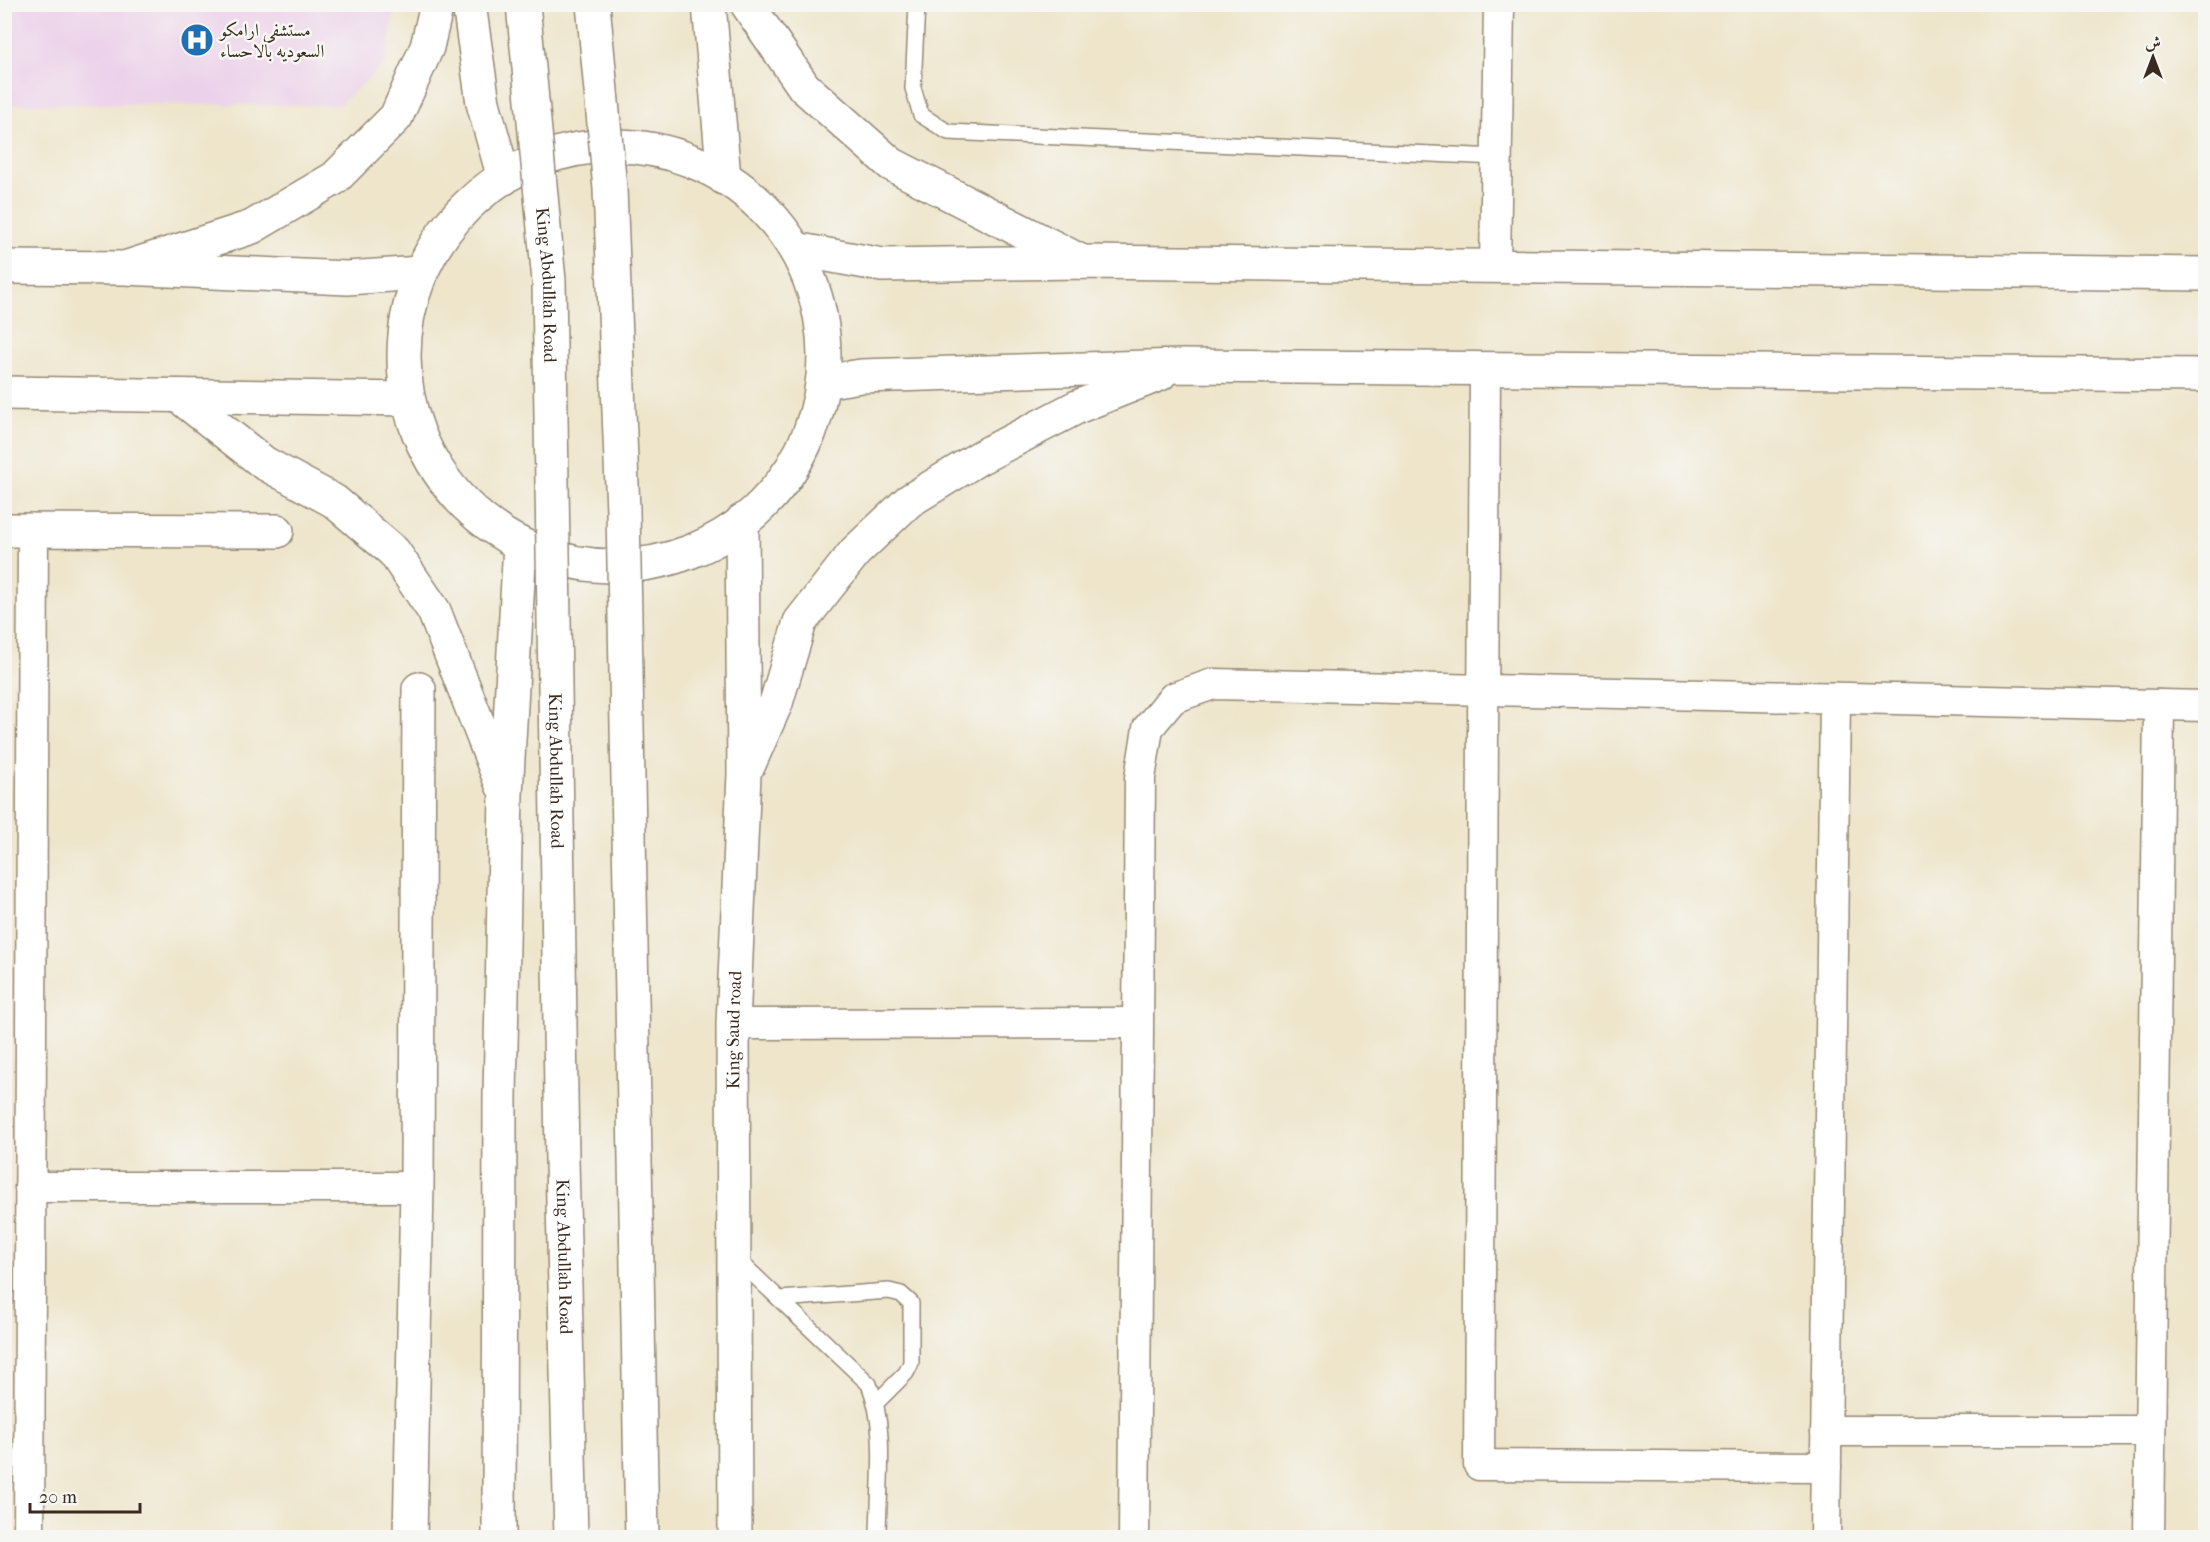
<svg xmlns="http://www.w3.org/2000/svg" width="2210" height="1542" viewBox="0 0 2210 1542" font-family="'IM FELL French Canon',Amiri,serif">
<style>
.built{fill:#ecd1ea}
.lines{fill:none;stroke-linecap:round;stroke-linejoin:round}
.service-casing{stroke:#948874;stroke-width:18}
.minor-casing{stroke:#948874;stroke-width:33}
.tertiary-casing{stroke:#948874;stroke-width:36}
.secondary-casing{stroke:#948874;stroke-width:36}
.service{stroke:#fff;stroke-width:15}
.minor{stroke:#fff;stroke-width:30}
.tertiary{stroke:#fff;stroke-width:33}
.secondary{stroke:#fff;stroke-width:33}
.primary-bridge-casing{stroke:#948874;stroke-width:36;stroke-linecap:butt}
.primary-bridge{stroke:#fff;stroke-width:33}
.labels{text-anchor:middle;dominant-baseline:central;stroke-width:5;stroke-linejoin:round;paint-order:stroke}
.poi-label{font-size:18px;fill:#3b2a1e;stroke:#f6f6f2;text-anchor:start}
.street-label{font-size:18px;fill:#3b2a1e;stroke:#f6f6f2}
</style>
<rect width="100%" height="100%" fill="#f6f6f2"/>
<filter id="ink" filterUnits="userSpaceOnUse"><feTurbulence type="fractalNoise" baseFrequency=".0167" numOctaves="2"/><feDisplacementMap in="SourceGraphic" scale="12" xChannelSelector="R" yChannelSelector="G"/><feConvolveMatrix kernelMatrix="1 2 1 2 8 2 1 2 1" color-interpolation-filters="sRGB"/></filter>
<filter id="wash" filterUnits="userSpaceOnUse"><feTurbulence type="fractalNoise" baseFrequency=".008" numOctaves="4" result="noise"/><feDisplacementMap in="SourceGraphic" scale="24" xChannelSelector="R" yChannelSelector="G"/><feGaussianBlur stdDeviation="1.35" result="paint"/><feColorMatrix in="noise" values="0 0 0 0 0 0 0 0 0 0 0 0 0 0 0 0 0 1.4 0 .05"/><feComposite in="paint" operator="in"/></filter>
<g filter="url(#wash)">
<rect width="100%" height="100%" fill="#eee5cb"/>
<!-- built -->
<polygon class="built" points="5,4 393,4 394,15 385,64 339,105 5,104"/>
</g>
<g filter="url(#ink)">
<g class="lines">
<defs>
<g id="service">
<polyline points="917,4 913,88 921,115 948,132 1497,157"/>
<path d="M737 1259 869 1384C888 1430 878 1488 878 1538"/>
<polyline points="780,1299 889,1291 901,1294 911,1303 911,1363 906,1373 876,1403"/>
</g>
<g id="minor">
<polyline points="1495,267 1499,4"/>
<polyline points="1485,368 1479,1465 1826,1467"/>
<polyline points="733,1024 1137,1023"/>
<polyline points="30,1187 417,1187"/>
<polyline points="1826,1431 2150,1431"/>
<polyline points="29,1538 33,530"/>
<polyline points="1134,1538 1140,778 1148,728 1173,698 1213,684 2206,706"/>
<polyline points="1825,1538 1835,698"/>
<polyline points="2149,1538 2159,705"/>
</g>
<g id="tertiary">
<polyline points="469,4 483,103 504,178"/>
<polyline points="709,4 724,178"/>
<polyline points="747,4 804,87 891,164 1082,262"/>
<polyline points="128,267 252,227 335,178 396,117 427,47 437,4"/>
<polyline points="4,530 277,531"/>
<polyline points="410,1538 417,1187 419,689"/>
</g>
<g id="secondary">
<circle cx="614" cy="356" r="210"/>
<polyline points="795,249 882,265 1082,262 2206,274"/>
<polyline points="4,267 124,268 347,278 420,273"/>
<polyline points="823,382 861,376 1181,366 2206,375"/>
<polyline points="4,393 408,399"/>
<polyline points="180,397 264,463 334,501 394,552 434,611 502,785"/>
<polyline points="749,764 776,703 800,622 855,552 909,501 979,458 1077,407 1160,374"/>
<polyline points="499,1538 500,1097 506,794 520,544"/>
<path id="s1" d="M735 1538 733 1024 744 774 742 521"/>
</g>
</defs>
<!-- service casing -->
<use href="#service" class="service-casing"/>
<!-- minor casing -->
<use href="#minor" class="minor-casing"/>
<!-- tertiary casing -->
<use href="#tertiary" class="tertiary-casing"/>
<!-- secondary casing -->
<use href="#secondary" class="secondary-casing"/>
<!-- service -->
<use href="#service" class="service"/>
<!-- minor -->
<use href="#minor" class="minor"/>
<!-- tertiary -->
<use href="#tertiary" class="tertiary"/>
<!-- secondary -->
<use href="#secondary" class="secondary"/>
<defs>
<g id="primary-bridge">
<path id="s2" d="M523 4 549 281 562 1160 571 1538"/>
<polyline points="593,4 610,189 623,510 642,1538"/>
</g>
</defs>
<!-- primary-bridge casing -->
<use href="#primary-bridge" class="primary-bridge-casing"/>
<!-- primary-bridge -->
<use href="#primary-bridge" class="primary-bridge"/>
</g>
</g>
<!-- icons -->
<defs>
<symbol id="hospital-disc" viewBox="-11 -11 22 22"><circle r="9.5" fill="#1f6fb2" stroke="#f6f6f2"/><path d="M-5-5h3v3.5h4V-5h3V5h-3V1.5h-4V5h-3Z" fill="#fff"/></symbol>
</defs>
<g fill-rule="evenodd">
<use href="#hospital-disc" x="178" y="21" width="38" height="38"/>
</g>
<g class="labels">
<!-- poi labels -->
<g class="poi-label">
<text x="220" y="30">مستشفى ارامكو<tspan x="220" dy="21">السعوديه بالاحساء</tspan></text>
</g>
<!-- street labels -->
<g class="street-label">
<text stroke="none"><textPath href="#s2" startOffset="282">King Abdullah Road</textPath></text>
<text stroke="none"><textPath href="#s2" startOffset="768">King Abdullah Road</textPath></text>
<text stroke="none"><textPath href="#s1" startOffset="508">King Saud road</textPath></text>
<text stroke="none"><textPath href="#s2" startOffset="1254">King Abdullah Road</textPath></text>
</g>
</g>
<!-- margin -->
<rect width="2210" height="1542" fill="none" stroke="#f6f6f2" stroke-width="24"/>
<!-- north arrow -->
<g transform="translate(2153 57)" stroke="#f6f6f2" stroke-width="4.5" paint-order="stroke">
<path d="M0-4.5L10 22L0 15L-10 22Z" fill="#3b2a1e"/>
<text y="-9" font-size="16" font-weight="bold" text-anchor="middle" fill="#3b2a1e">ش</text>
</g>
<!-- scale -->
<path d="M30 1503v9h110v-9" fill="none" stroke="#3b2a1e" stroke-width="3"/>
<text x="39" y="1503" font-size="18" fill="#3b2a1e" stroke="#f6f6f2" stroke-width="4.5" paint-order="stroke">20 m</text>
</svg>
